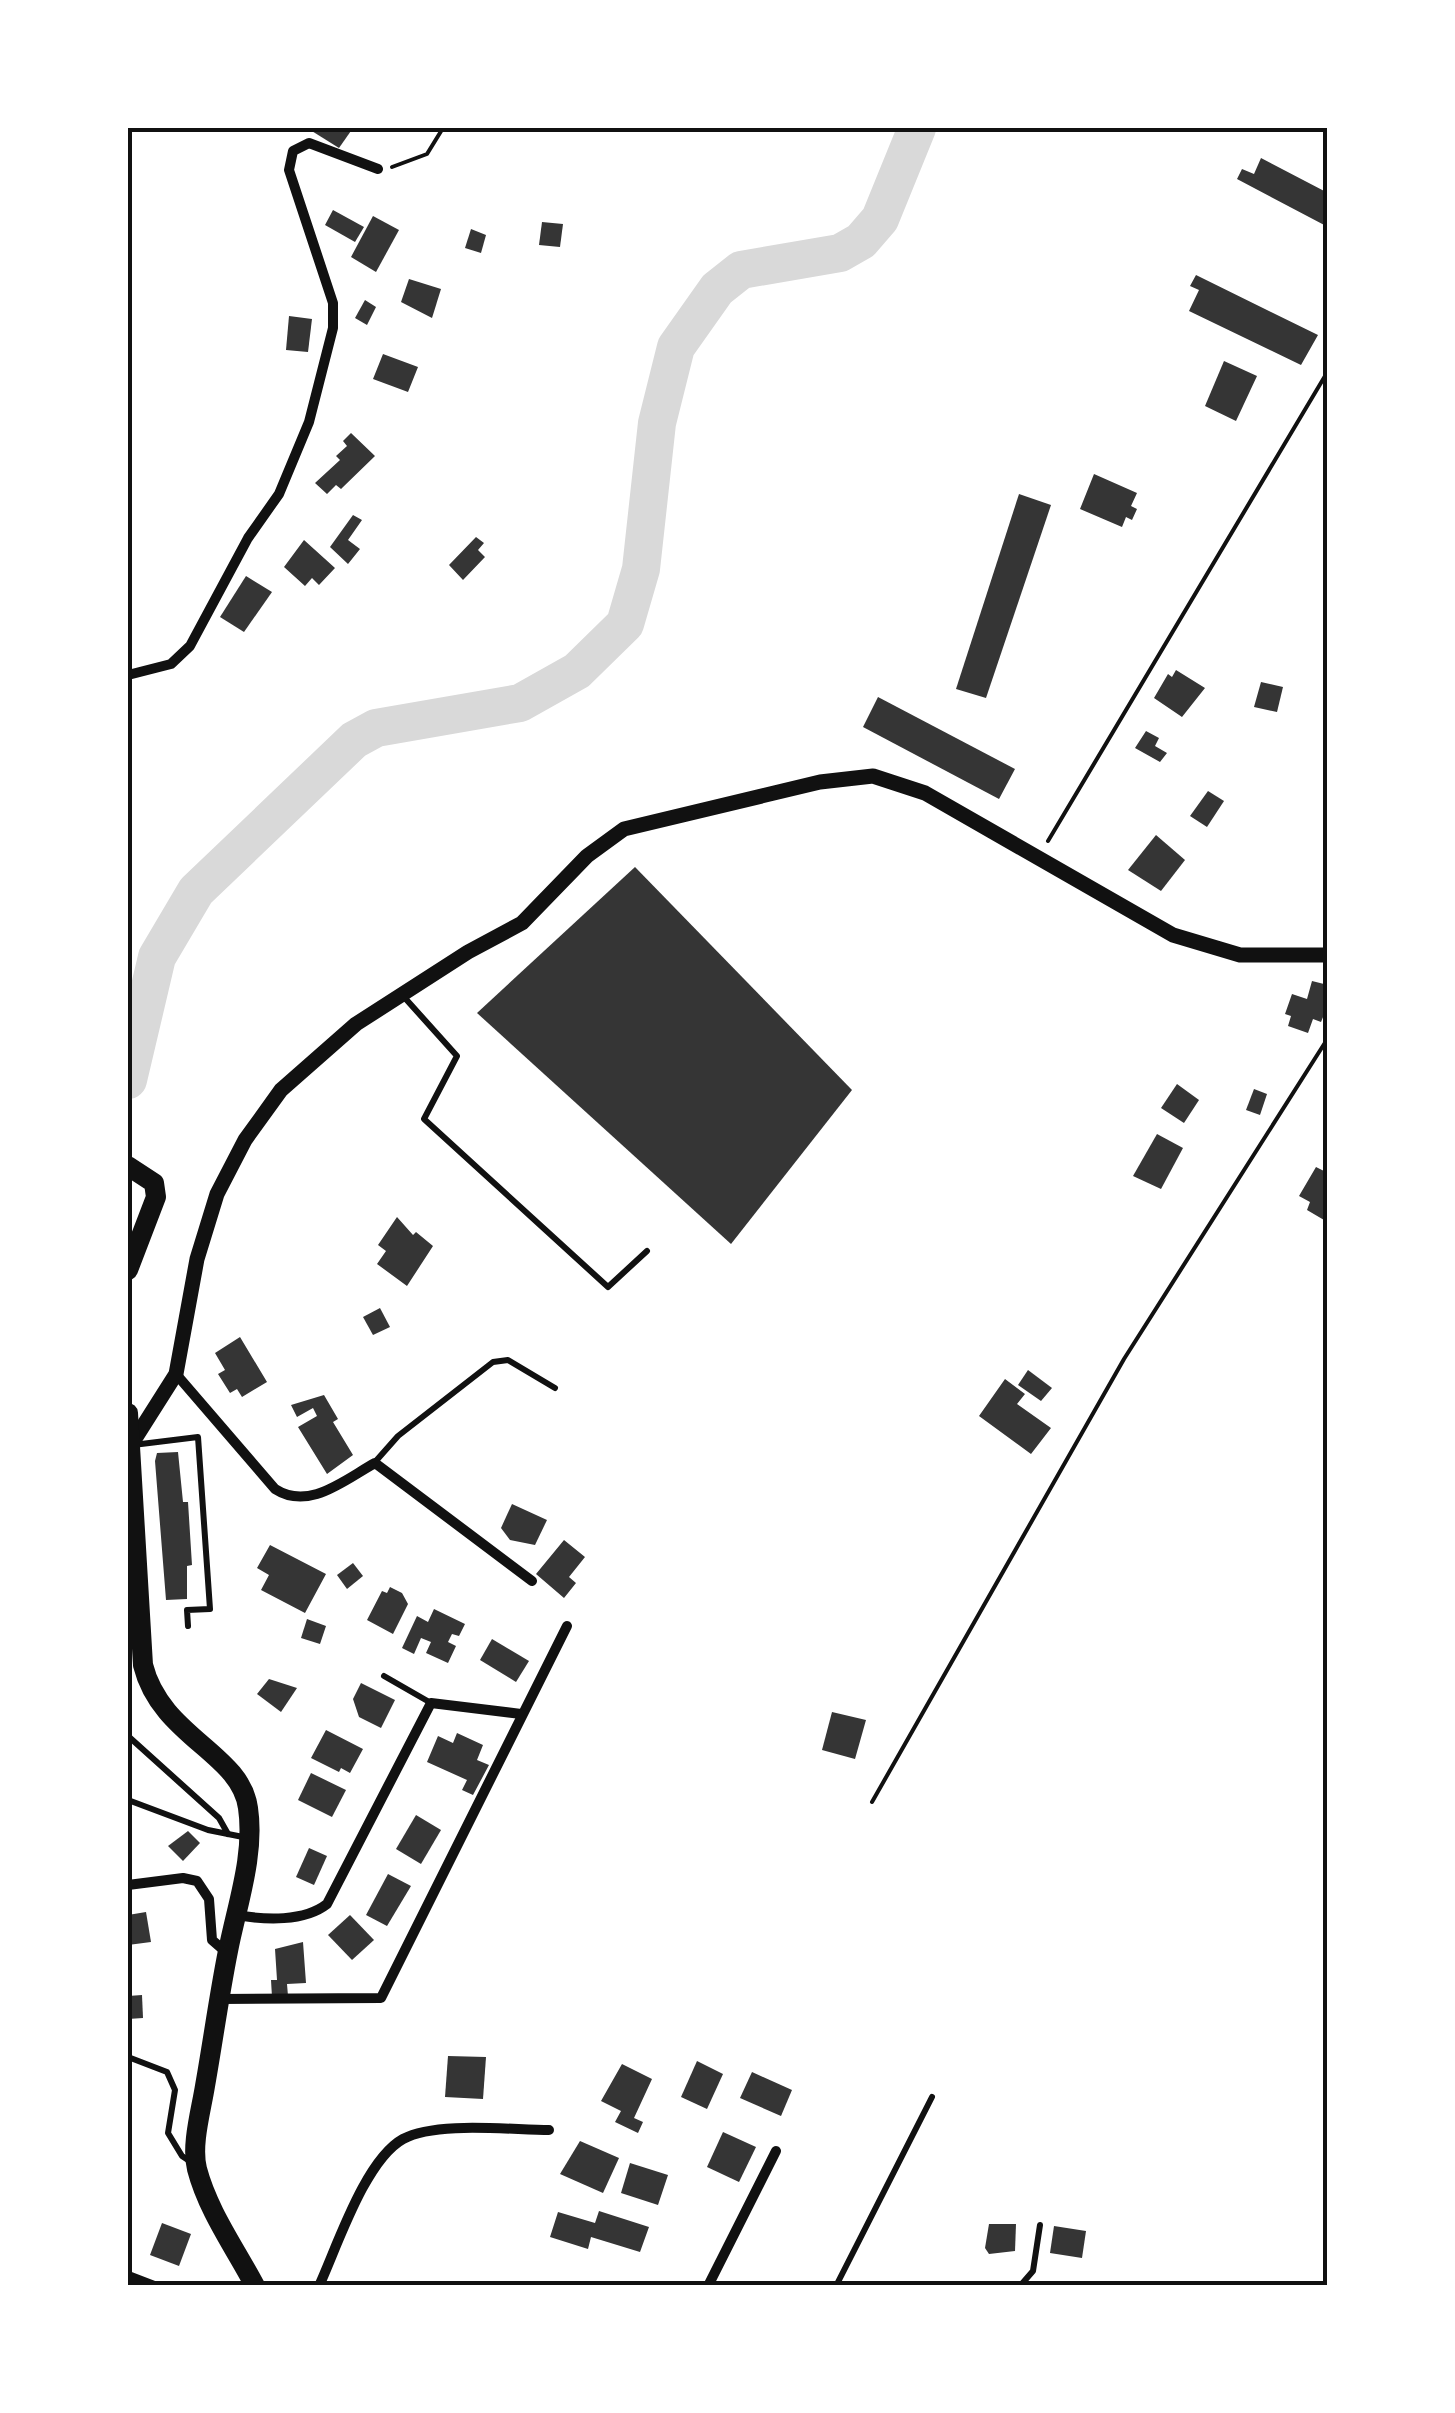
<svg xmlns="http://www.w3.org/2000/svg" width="1455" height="2413" viewBox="0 0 1455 2413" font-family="'Roboto Condensed',sans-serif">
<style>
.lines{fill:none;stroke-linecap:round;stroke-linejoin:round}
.stream{stroke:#d9d9d9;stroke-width:6}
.river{stroke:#d9d9d9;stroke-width:38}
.building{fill:#353535}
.path{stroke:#111;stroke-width:4}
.service{stroke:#111;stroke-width:6}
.minor{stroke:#111;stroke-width:10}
.tertiary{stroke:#111;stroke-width:15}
.primary{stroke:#111;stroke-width:20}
.neatline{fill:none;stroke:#111;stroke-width:4}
</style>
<rect width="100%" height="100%" fill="#fff"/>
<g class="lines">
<!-- stream -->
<polyline class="stream" points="128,435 128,484"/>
<!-- river -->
<polyline class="river" points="128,1080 157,957 196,891 354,740 376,728 520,703 577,671 625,624 641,569 657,423 676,347 717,289 741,270 840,253 861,241 880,219 917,128"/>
</g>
<!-- building -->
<g class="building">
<polygon points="307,128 353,128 339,148"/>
<polygon points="1261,158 1328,193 1328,227 1237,179 1242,169 1254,174"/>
<polygon points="333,210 364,227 355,242 325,225"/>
<polygon points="373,216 399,230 376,272 351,257"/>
<polygon points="542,222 563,224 560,247 539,245"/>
<polygon points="471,229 486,235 481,253 465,248"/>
<polygon points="1196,275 1318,335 1301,365 1189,311 1199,290 1190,286"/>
<polygon points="409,279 441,289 432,318 401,302"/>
<polygon points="365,300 376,307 367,325 355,318"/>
<polygon points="289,316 312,319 308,352 286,350"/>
<polygon points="383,354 418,367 408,392 373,379"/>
<polygon points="1224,361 1257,376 1236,421 1205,406"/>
<polygon points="351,433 375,456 341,489 336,485 327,494 315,483 340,460 336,456 347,446 343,441"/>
<polygon points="1094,474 1137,493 1131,506 1137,509 1132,520 1126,517 1122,527 1080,509"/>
<polygon points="1019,494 1051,505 986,698 956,689"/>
<polygon points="353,515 362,520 348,540 360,549 348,564 330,547"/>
<polygon points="476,537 484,543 478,550 485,557 463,580 449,565"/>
<polygon points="304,540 335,568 319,585 312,578 305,586 284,567"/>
<polygon points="246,576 272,592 244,632 220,617"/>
<polygon points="1176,670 1205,688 1182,717 1154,698 1168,674 1172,677"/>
<polygon points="1261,682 1283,687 1277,712 1254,707"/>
<polygon points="878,697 1015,769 999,799 863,727"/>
<polygon points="1146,731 1159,738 1155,746 1167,753 1160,762 1135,748"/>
<polygon points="1208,791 1224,801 1207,827 1190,816"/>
<polygon points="1156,835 1185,860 1161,891 1128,870"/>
<polygon points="635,867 852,1090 731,1244 477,1013"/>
<polygon points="1312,981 1328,985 1328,1005 1321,1022 1313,1019 1308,1033 1288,1026 1291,1016 1285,1014 1292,994 1307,999"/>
<polygon points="1177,1084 1199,1100 1184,1123 1161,1108"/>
<polygon points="1254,1089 1267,1094 1260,1115 1246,1110"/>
<polygon points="1157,1134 1183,1148 1161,1189 1133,1176"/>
<polygon points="1316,1167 1328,1173 1324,1220 1307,1210 1310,1202 1299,1196"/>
<polygon points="397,1217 413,1235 416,1232 433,1246 407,1286 377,1264 386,1251 378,1245"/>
<polygon points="380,1308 390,1327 373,1335 363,1317"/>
<polygon points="240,1337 267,1382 242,1397 237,1389 230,1393 218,1374 225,1370 215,1353"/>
<polygon points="1028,1370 1052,1388 1041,1401 1018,1385"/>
<polygon points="1005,1379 1025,1394 1017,1404 1051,1428 1031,1454 979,1416"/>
<polygon points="324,1395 338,1419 333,1422 353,1455 327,1474 298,1427 317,1416 313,1408 297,1417 291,1405"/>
<polygon points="178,1452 183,1502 188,1502 192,1565 187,1566 187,1599 166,1600 155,1461 157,1453"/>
<polygon points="512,1504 547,1520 535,1545 510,1540 501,1528"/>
<polygon points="564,1540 585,1557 569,1577 576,1583 564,1598 536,1574"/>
<polygon points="270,1545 326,1574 305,1613 261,1590 269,1575 257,1568"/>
<polygon points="353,1563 363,1576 347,1589 337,1575"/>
<polygon points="390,1587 402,1593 408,1604 393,1634 367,1620 382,1591 387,1593"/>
<polygon points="434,1609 465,1624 459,1636 452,1634 448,1642 456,1646 448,1663 426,1653 431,1642 421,1638 414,1654 402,1648 417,1616 428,1622"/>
<polygon points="307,1619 326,1626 320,1644 301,1638"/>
<polygon points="492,1639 529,1661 516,1682 480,1660"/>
<polygon points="269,1679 297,1688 281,1712 257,1694"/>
<polygon points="361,1683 395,1700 381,1728 359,1717 353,1699"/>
<polygon points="832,1712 866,1720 855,1759 822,1750"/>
<polygon points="326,1730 363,1749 350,1773 341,1768 339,1772 311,1758"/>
<polygon points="457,1733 483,1745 477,1760 489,1765 473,1795 462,1790 467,1780 427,1762 438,1736 453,1743"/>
<polygon points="311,1773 346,1790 332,1817 298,1800"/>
<polygon points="416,1815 441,1830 421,1864 396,1849"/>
<polygon points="188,1831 200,1843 183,1861 168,1846"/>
<polygon points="309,1848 327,1856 314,1885 296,1877"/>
<polygon points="388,1874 411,1886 387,1926 366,1915"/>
<polygon points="146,1912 151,1942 128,1945 128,1915"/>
<polygon points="350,1915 374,1940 352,1960 328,1935"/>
<polygon points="303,1942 306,1983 287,1984 288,1996 272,1997 271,1980 277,1980 275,1949"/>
<polygon points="142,1995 143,2018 128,2019 128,1996"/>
<polygon points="448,2056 486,2057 483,2099 445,2097"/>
<polygon points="697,2061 723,2074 707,2109 681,2097"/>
<polygon points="622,2064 652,2079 634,2118 643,2122 638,2133 615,2122 621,2111 601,2101"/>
<polygon points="752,2072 792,2090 781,2116 740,2098"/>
<polygon points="723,2132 756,2147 739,2182 707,2167"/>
<polygon points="580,2141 619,2158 603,2193 560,2174"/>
<polygon points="630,2163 668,2175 658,2205 621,2193"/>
<polygon points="599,2211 649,2227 640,2252 591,2237 588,2249 550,2237 558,2212 595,2223"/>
<polygon points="162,2223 191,2234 179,2266 150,2255"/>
<polygon points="989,2224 1016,2224 1015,2251 989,2254 985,2248"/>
<polygon points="1054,2226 1086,2231 1082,2258 1050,2253"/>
</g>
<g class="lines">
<!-- path -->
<g class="path">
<polyline points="392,167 427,154 443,128"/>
<polyline points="1048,841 1328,371"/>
<polyline points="872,1802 1124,1359 1328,1038"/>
</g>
<!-- service -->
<g class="service">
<polyline points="404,997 457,1056 424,1119 608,1287 647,1251"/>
<polyline points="133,1445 198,1437 210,1609 187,1610 188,1626"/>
<polyline points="375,1462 398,1436 493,1362 508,1360 555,1388"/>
<polyline points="384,1676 431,1703"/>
<polyline points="128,1736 219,1818 228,1834"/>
<polyline points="128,1800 208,1830 248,1838"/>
<polyline points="128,2057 167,2072 175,2090 168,2133 182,2156 191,2162"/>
<polyline points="836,2286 932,2097"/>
<polyline points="1020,2286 1033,2271 1040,2225"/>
</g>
<!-- minor -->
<g class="minor">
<polyline points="128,675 171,664 190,646 248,538 279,494 309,422 333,328 333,303 289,170 293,151 309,143 378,169"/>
<path d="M176 1374 275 1489C309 1511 344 1480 375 1463L532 1581"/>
<polyline points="128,1885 183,1878 197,1881 209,1899 212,1940 227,1953"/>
<path d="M237 1915C265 1920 304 1922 327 1904L431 1703 521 1714"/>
<polyline points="220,1999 381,1998 567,1626"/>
<polyline points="128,2276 154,2286"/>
<path d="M319 2286C337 2247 365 2160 403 2139 436 2121 511 2130 549 2130"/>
<polyline points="708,2286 776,2151"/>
</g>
<!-- tertiary -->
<polyline class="tertiary" points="131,1445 176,1374 197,1259 217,1194 245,1140 281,1090 356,1024 468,952 522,923 587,856 624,829 820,782 873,776 925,793 1173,935 1240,955 1328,955"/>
<!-- primary -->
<g class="primary">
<polyline points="128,1166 154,1183 156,1197 128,1270"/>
<path d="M128 1413 143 1665C161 1737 241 1753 248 1808 255 1855 237 1905 228 1951 219 1996 213 2041 205 2086 201 2111 191 2145 197 2169 208 2211 235 2248 255 2286"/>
</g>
</g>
<!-- border -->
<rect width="1455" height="2413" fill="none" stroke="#ffffff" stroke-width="260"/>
<rect x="130" y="130" width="1195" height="2153" class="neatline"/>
</svg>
